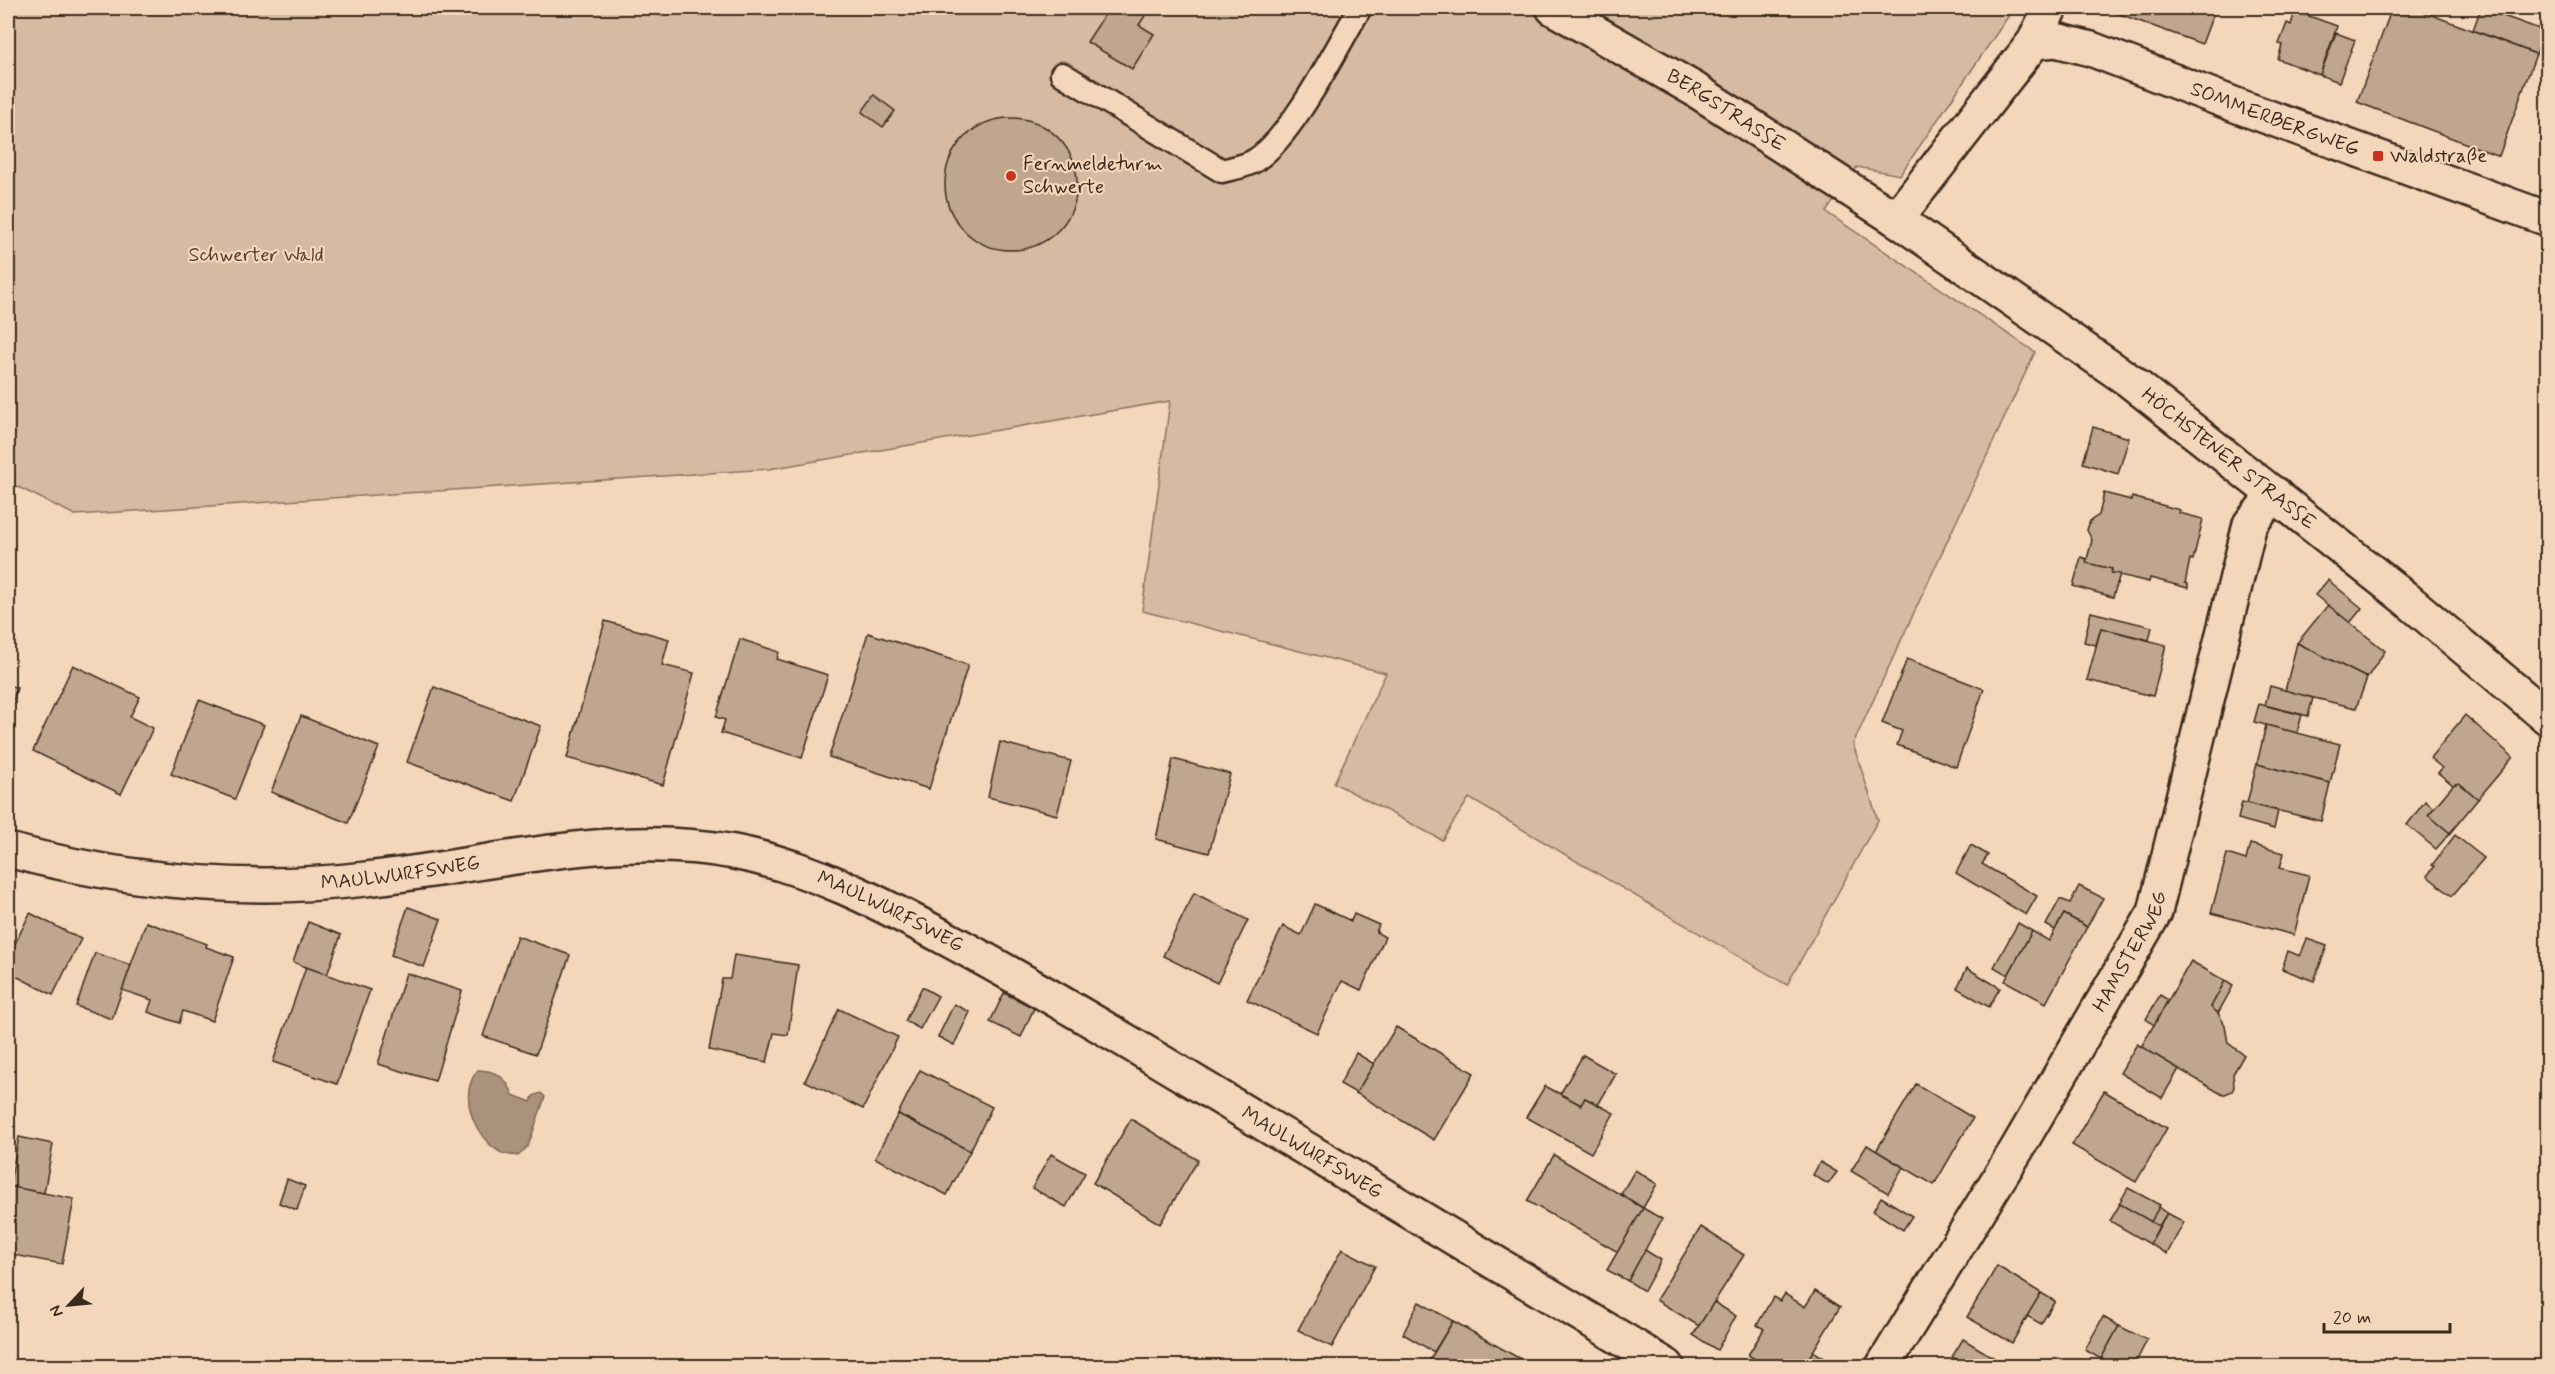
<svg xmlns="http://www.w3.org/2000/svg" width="2555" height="1374" viewBox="0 0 2555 1374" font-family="Mynerve,sans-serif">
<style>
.green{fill:#d6baa1;stroke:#887260;stroke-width:1.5}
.water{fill:#aa927c;stroke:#7e6856;stroke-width:1.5}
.building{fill:#c0a68f;stroke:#3b2a1e;stroke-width:1.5}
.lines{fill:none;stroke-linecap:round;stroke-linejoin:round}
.service-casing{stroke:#3b2a1e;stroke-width:27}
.minor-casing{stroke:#3b2a1e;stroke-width:38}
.secondary-casing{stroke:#3b2a1e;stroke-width:38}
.service{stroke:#f4d6ba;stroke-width:22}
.minor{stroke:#f4d6ba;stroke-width:33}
.secondary{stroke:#f4d6ba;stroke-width:33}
.poi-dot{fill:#c8321e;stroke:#f4d6ba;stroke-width:2}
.labels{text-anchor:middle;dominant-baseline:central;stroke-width:4.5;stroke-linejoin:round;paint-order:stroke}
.street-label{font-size:20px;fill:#3b2a1e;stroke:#f4d6ba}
.poi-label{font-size:20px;fill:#3b2a1e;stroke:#f4d6ba;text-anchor:start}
.park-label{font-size:20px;fill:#524032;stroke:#f4d6ba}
</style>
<rect width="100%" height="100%" fill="#f4d6ba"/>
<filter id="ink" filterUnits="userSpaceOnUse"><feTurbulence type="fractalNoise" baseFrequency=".0167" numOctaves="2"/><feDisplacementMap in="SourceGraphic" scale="12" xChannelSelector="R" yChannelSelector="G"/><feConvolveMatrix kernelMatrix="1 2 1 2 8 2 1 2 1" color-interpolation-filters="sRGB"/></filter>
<g filter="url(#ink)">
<!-- green -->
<polygon class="green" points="8,8 2014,8 1900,175 1857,167 1826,212 2035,352 1853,744 1878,820 1787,985 1469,798 1442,840 1334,783 1386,673 1142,611 1170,401 769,469 75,515 8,482"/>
<!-- water -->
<path class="water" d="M478 1070C496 1070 507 1078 513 1095L531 1102 533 1096 541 1093 545 1097 528 1146 518 1156C512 1155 504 1155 500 1152 474 1137 457 1094 478 1070Z"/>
<!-- building -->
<g class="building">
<polygon points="1109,8 1150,8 1139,25 1154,34 1132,69 1087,42"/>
<polygon points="2115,8 2211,8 2215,9 2202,44 2114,12"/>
<polygon points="2392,8 2413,8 2536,54 2499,156 2357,102"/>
<polygon points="2481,8 2545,31 2536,54 2473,30"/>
<polygon points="2295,11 2337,26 2320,75 2278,59 2282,45 2279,44 2287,23 2291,25"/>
<polygon points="2336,33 2355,40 2339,82 2320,75"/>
<polygon points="874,95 895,111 883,127 862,112"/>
<circle cx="1011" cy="184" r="66"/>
<polygon points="2093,427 2129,438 2118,474 2083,463"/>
<polygon points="2104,493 2131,500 2132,497 2180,510 2179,513 2203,519 2193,560 2190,559 2186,579 2185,583 2188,584 2188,588 2150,578 2149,582 2111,573 2112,569 2086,563 2092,540 2087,530 2090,521 2099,515"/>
<polygon points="2081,557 2087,559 2086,563 2112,569 2111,573 2120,574 2113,597 2073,586"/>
<polygon points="2328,580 2362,608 2350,623 2315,595"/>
<polygon points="2328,605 2385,651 2367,678 2297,643"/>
<polygon points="2091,612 2152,627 2149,640 2101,628 2096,645 2084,642"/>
<polygon points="605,621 669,639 662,665 694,673 663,785 567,758"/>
<polygon points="2101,628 2166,645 2153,696 2087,680"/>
<polygon points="868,633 968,665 929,789 829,757"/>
<polygon points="740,639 779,652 777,659 828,675 802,758 721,733 725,720 716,717"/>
<polygon points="2297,643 2367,678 2356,708 2285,691"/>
<polygon points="1907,659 1984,689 1956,767 1897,745 1902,731 1882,723"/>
<polygon points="73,665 140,697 130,717 153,728 121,794 33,751"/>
<polygon points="8,685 17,688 8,718"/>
<polygon points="2270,686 2313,698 2308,716 2265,705"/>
<polygon points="434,687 541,726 514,801 407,762"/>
<polygon points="199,700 264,725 235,799 171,774"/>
<polygon points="2259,704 2302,715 2297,733 2254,722"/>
<polygon points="2465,715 2513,757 2478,799 2459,783 2453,785 2438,773 2442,768 2430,758"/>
<polygon points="301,716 379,747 348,823 271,792"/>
<polygon points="2266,725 2340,744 2330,783 2257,764"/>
<polygon points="1000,742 1071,761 1057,815 988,797"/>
<polygon points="1173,759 1230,774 1209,853 1156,839"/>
<polygon points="2257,764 2330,783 2321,821 2247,803"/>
<polygon points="2459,783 2478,799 2450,833 2428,815 2453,785"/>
<polygon points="2425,801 2434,808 2428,815 2450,833 2436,849 2407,825"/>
<polygon points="2242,802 2278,811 2274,829 2238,819"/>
<polygon points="2455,835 2484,858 2452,896 2427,876 2435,866 2432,865"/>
<polygon points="2250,844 2284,853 2280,868 2309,875 2294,935 2211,913 2227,854 2246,860"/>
<polygon points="1971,845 1988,855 1982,864 2037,896 2026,915 1956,873"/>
<polygon points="2079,886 2103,898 2087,927 2064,914 2055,930 2046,925 2060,899 2070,903"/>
<polygon points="1194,893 1248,920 1217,983 1163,956"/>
<polygon points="1315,904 1351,921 1354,914 1379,925 1376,932 1385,937 1361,990 1342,981 1317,1033 1247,1000 1283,926 1301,935"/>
<polygon points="408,907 441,919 424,967 391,955"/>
<polygon points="30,913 81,939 53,995 8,972 8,958"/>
<polygon points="2064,914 2087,927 2046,1003 2005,981 2032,931 2049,941"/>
<polygon points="146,922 207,944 206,947 234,957 212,1021 183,1011 179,1023 148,1012 152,1000 122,990"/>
<polygon points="308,922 341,935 327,975 293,962"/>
<polygon points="2018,923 2032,931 2008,975 1994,967"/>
<polygon points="517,936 570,955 536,1054 483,1036"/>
<polygon points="2307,939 2327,946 2314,981 2282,969 2288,951 2300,956"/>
<polygon points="95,953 131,965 112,1019 76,1006"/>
<polygon points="734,955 798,965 788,1035 774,1033 767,1062 709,1050 722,979 730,979"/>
<polygon points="2191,961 2225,981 2211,1007 2217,1011 2225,1025 2228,1043 2244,1055 2233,1074 2234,1087 2232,1091 2223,1095 2141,1047"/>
<polygon points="306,967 370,990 337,1084 273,1062"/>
<polygon points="1967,968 2000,988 1989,1007 1957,988"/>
<polygon points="406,973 462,991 435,1081 378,1064"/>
<polygon points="2225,981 2233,986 2218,1013 2211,1007"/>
<polygon points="922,987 938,996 920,1029 905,1021"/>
<polygon points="1004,993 1034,1008 1021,1037 990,1022"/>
<polygon points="2160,995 2168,1000 2154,1025 2146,1019"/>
<polygon points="954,1004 970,1012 954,1045 938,1037"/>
<polygon points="839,1009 898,1037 863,1109 805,1081"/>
<polygon points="1396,1027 1474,1073 1434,1140 1356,1093"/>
<polygon points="2137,1044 2179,1069 2162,1098 2120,1073"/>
<polygon points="1356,1053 1374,1064 1356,1093 1340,1084"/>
<polygon points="1583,1055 1616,1074 1598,1105 1585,1098 1581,1105 1560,1094"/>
<polygon points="920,1070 992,1107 970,1151 898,1114"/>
<polygon points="1916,1084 1973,1118 1934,1185 1876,1151"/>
<polygon points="1545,1086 1581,1105 1585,1098 1614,1113 1591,1153 1526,1117"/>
<polygon points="2104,1091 2167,1128 2136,1182 2072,1145"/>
<polygon points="898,1114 970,1151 947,1195 875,1158"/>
<polygon points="1131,1119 1198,1160 1160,1224 1093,1183"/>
<polygon points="19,1137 53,1144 44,1193 9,1187"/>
<polygon points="1867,1145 1903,1167 1888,1193 1851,1171"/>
<polygon points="1051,1154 1085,1173 1066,1207 1032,1188"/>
<polygon points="1554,1155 1643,1208 1618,1252 1527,1201"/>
<polygon points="1820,1162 1837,1172 1828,1184 1813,1175"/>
<polygon points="1635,1170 1657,1184 1643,1208 1621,1194"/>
<polygon points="287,1179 305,1186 297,1210 279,1203"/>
<polygon points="8,1186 74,1199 62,1264 8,1254"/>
<polygon points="2128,1188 2160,1205 2151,1222 2119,1204"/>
<polygon points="1881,1197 1912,1216 1903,1230 1873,1211"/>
<polygon points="2120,1204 2159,1226 2150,1244 2110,1221"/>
<polygon points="2159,1207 2167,1213 2159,1226 2151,1222"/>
<polygon points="1643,1208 1662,1219 1628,1281 1607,1270"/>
<polygon points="2167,1213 2184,1222 2167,1254 2150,1244"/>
<polygon points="1701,1227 1744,1255 1699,1326 1656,1300"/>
<polygon points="1342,1249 1375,1266 1332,1347 1298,1330"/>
<polygon points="1645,1250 1661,1260 1644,1291 1628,1281"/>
<polygon points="1997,1266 2041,1293 2012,1343 1967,1317"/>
<polygon points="1815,1291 1840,1307 1804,1366 1767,1366 1748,1355 1764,1329 1757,1325 1773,1297 1780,1301 1785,1294 1805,1307"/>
<polygon points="2041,1293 2055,1301 2041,1324 2027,1316"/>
<polygon points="1419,1302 1453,1321 1434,1352 1403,1334"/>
<polygon points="1714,1302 1736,1316 1717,1350 1693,1335"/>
<polygon points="2103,1317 2119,1326 2101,1359 2085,1350"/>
<polygon points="1453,1321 1533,1366 1426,1366"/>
<polygon points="2119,1326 2147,1340 2134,1366 2116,1366 2101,1359"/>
<polygon points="1963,1339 2006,1365 1968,1366 1952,1357"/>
<polygon points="1813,1351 1829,1361 1826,1366 1804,1366"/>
</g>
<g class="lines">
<defs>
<path id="service" d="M1062 74 1222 171C1233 168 1248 166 1257 159 1293 135 1337 47 1360 8"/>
<g id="minor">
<path id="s1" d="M2034 42 2056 40 2091 49 2246 109 2548 219"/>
<polyline points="1896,219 2034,42 2050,8"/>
<path id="s2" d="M8 850C124 881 246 893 366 879 488 866 611 829 734 852 812 867 882 904 951 941 1023 980 1093 1021 1163 1063 1331 1164 1499 1265 1667 1366"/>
<path id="s3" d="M1883 1366 2017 1149 2155 912 2250 524 2275 494"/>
</g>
<g id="secondary">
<path id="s4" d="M1553 8 1694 89 1896 219 2130 381 2404 597 2548 718"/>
</g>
</defs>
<!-- service casing -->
<use href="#service" class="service-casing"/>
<!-- minor casing -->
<use href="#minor" class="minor-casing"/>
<!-- secondary casing -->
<use href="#secondary" class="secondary-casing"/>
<!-- service -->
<use href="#service" class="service"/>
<!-- minor -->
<use href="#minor" class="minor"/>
<!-- secondary -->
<use href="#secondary" class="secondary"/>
</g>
</g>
<!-- markers -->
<g class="poi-dot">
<rect x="2372" y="150" width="12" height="12" rx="3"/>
<circle cx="1011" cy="176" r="6"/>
</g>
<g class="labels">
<!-- street labels -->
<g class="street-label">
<text stroke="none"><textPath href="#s4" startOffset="201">BERGSTRASSE</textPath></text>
<text stroke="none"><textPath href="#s1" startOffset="255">SOMMERBERGWEG</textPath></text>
<text stroke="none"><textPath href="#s4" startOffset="813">HÖCHSTENER STRASSE</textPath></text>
<text stroke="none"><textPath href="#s2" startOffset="396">MAULWURFSWEG</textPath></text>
<text stroke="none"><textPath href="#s2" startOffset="900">MAULWURFSWEG</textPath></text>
<text stroke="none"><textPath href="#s3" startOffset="483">HAMSTERWEG</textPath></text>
<text stroke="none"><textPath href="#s2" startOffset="1386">MAULWURFSWEG</textPath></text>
</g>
<!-- poi labels -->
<g class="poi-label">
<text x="2390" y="156">Waldstraße</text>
<text x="1023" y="164">Fernmeldeturm<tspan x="1023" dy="23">Schwerte</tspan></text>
</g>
<!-- park labels -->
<g class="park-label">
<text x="256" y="255">Schwerter Wald</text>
</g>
</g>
<!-- margin -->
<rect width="2555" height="1374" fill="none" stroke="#f4d6ba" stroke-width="30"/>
<rect x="15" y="15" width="2525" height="1344" fill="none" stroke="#3b2a1e" stroke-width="2" filter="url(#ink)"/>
<!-- north arrow -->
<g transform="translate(69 1305) rotate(244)" stroke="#f4d6ba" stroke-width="4.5" paint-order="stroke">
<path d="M0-4.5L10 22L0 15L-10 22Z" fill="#3b2a1e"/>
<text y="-9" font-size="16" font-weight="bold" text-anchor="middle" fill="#3b2a1e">N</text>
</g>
<!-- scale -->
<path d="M2324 1323v9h126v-9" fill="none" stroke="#3b2a1e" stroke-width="3"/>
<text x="2333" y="1323" font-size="18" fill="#3b2a1e" stroke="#f4d6ba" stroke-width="4.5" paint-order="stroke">20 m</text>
</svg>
